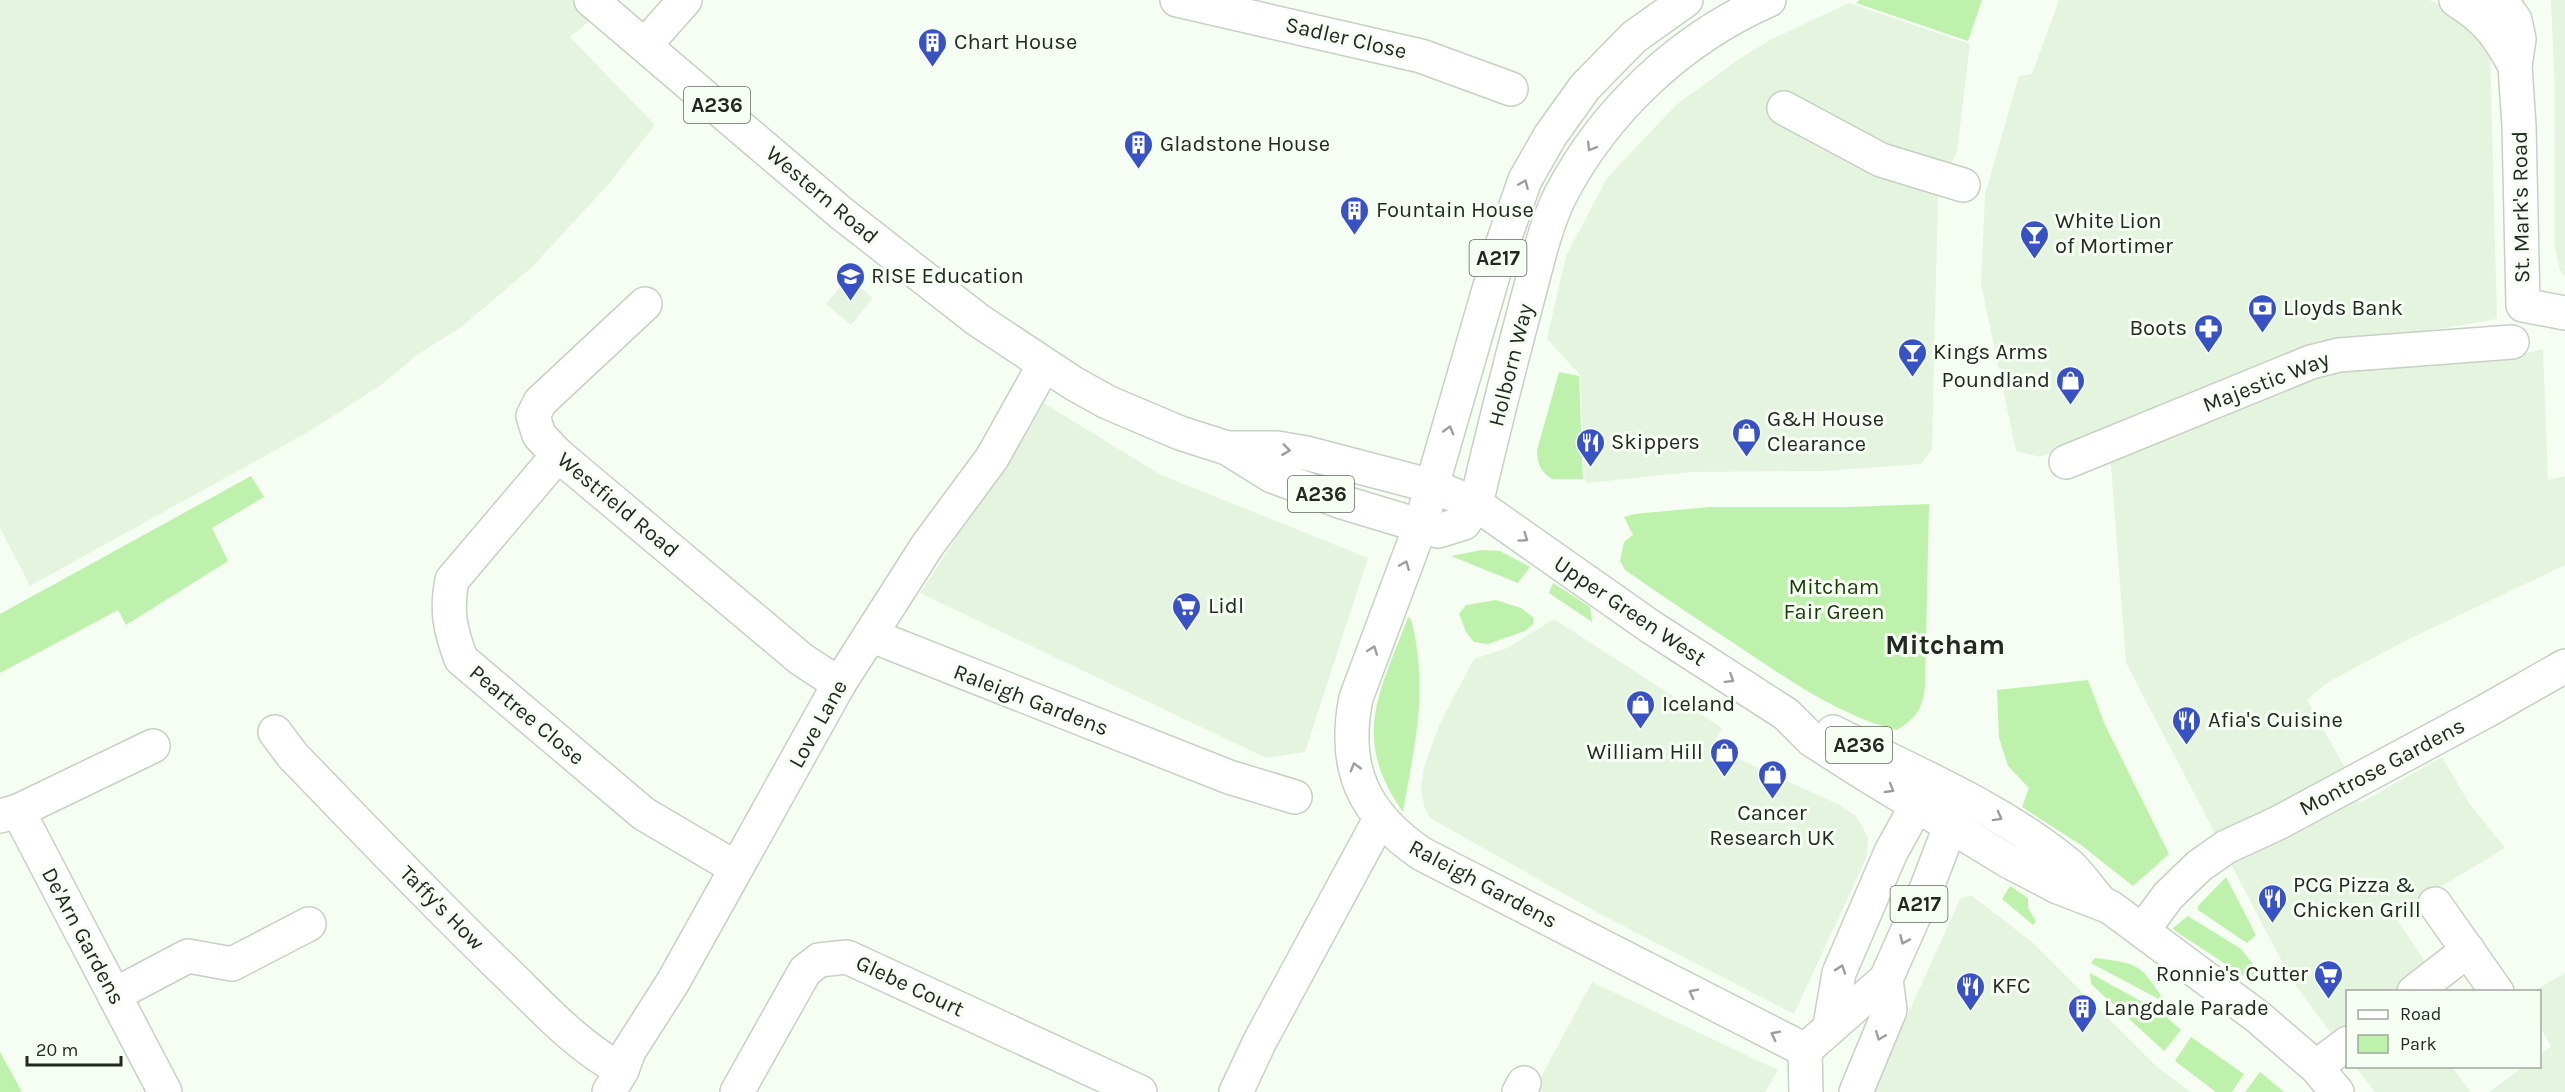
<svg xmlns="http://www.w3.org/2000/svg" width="2565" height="1092" viewBox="0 0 2565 1092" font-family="Karla,sans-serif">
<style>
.built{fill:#e5f4df}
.green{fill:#bef1ab}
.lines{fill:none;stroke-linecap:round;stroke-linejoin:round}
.minor-casing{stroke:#c6d0c3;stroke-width:36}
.major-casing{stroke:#c6d0c3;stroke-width:36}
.minor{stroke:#fff;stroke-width:33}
.major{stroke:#fff;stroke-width:33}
.oneway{stroke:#9c9e9c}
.labels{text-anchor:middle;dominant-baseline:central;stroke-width:6;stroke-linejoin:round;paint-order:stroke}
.shield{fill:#f6fef3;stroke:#636861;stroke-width:1.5}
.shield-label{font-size:21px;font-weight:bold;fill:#242823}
.street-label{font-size:22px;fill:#242823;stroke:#f6fef3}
.poi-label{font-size:22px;fill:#242823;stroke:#f6fef3;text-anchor:start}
.park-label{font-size:22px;fill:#193a09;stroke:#f6fef3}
.district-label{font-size:28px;font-weight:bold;fill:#242823;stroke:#f6fef3}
</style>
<rect width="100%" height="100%" fill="#f6fef3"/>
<!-- built -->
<g class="built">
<polygon points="0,0 615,0 570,37 655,125 607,186 531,268 461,327 417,355 381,385 310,431 30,586 0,528"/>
<polygon points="2059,0 2429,0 2445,7 2490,49 2497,319 2308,351 2251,376 2040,457 2016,451 1981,284 1985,195 2019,76 2032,74"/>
<polygon points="2551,0 2565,0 2565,276 2560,270 2555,248 2555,92"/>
<polygon points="1849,3 1970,44 1957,152 1938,192 1932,449 1921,464 1824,471 1690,472 1588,483 1585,481 1580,375 1547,339 1566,256 1607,178 1676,105 1739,59 1770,40"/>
<polygon points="848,277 873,298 851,325 826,304"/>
<polygon points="2543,349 2548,480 2565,476 2565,565 2405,641 2327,683 2307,700 2347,771 2360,803 2442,757 2469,803 2505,848 2394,915 2432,972 2407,991 2348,992 2347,1055 2291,979 2126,663 2110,453 2334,365 2492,362"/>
<polygon points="1044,403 1159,474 1368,558 1305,752 1266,758 920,593"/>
<polygon points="1554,619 1722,728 1712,747 1840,805 1857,817 1868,838 1867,856 1794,1014 1598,913 1430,818 1424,806 1421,786 1424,767 1440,723 1474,659 1507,648"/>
<polygon points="1971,895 2032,942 2157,1067 2191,1092 1873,1092 1960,899"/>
<polygon points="2565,973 2565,1092 2489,1092 2523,1067 2540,1066 2540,1055 2551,1046 2540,1027 2540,992 2534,991"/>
<polygon points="1592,982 1778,1070 1765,1092 1533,1092"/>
<polygon points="2356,1067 2452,1067 2471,1092 2375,1092"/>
</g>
<!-- green -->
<g class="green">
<polygon points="1860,0 1982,0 1968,41 1856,3"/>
<path d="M1559 372 1579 376 1583 479H1552C1541 473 1537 463 1537 450Z"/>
<polygon points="251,476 264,497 212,528 228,561 126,625 118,610 0,673 0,614"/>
<path d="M1929 504 1925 687C1922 710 1916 718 1897 730 1841 716 1795 684 1747 652 1706 625 1665 598 1625 570L1620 561 1624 542 1633 535 1624 517 1634 514 1710 507H1848Z"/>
<polygon points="1482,550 1500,551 1530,567 1518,583 1451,556"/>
<polygon points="1553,583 1590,607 1592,622 1549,593"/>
<polygon points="1496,600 1521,608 1534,618 1533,624 1525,631 1488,644 1474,642 1466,632 1459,614 1466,605"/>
<path d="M1408 617 1411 619C1429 691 1415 741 1403 812 1350 737 1380 693 1408 617Z"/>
<polygon points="2088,680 2105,725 2169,854 2133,886 2081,845 2022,807 2029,788 2008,766 1999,738 1997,690"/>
<polygon points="2226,877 2256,935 2247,943 2198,910 2198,906"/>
<polygon points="2010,886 2028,898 2028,908 2036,921 2033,925 2002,899"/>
<polygon points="2188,916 2241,949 2260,973 2259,977 2253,980 2247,978 2175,931 2173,928"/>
<path d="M2095 958C2141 964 2140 964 2166 1003L2091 963Z"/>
<polygon points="2090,973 2162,1013 2181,1030 2164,1051 2091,984"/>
<polygon points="2191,1037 2244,1074 2232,1092 2216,1092 2175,1061"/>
<polygon points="0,1052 22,1092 0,1092"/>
<polygon points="2260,1072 2284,1092 2245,1092"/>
</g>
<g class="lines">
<defs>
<g id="minor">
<polyline points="1177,0 1421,56 1511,89"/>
<path d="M2456 0C2486 18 2499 36 2515 66"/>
<polyline points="2501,0 2515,20 2519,39 2515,66 2519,126 2523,305 2565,313"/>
<polyline points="646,44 685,0"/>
<polyline points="1784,108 1881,160 1963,185"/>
<polyline points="645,304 540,402 533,416 539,435 558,455 801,659 839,684"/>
<path d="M558 455 452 580C446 612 450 629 461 659L644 814 736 868"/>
<polyline points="2066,462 2311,362 2339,355 2512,342"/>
<polyline points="870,635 1229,777 1295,797"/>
<path d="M275 732 293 756C364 829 434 903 508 974 543 1008 578 1047 622 1070"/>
<polyline points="18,811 165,1092"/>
<polyline points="0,816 18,811 153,746"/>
<polyline points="2435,904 2497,992"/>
<polyline points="2143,930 2168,896 2199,866 2226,847 2278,823 2486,711 2565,666"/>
<polyline points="2414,992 2468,950"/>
<polyline points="114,995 188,956 232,964 309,924"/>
<polyline points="2316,1067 2348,1043"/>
<polyline points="609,1092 622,1070 629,1051 673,982 839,684 927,546 992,458 1044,365"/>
<polyline points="737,1092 805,971 819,960 847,957 1140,1092"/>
<polyline points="1236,1092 1260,1041 1380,819"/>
<polyline points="1519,1092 1524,1083"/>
</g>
<g id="major">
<path d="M591 0 841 213 978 320 1073 383 1107 402 1180 433 1227 448 1272 476 1342 502 1438 531 1464 523 1476 504C1492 436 1509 368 1527 301 1536 268 1545 226 1560 196 1604 111 1680 39 1769 0"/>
<path d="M1686 0 1634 37 1585 87 1550 136 1525 180 1501 248 1420 527 1356 698C1342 768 1363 814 1422 854L1805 1050"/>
<polyline points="1227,448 1277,448 1306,453 1432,486 1476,504 1651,627 1786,714 1812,740 1862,772 2008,861 2058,887 2110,907 2258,1017 2316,1067 2337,1092"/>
<path d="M1833 732C1913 772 2000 808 2069 865 2080 875 2089 889 2099 900"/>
<polyline points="1830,1026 1839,973 1891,852 1928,785"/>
<polyline points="1805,1050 1886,979 1927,887 1950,827 1952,806"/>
<polyline points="1805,1050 1806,1092"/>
<polyline points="1856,1092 1890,1010 1886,979"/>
</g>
</defs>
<!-- minor casing -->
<use href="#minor" class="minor-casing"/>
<!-- major casing -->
<use href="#major" class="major-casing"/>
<!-- minor -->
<use href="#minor" class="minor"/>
<!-- major -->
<use href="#major" class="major"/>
</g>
<!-- one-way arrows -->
<defs><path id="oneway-chevron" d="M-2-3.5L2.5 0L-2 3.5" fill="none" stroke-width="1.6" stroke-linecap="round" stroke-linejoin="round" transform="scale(1.5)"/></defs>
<g class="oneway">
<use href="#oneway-chevron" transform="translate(1591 147) rotate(122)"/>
<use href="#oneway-chevron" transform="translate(1524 184) rotate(-67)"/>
<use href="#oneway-chevron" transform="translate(1449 430) rotate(-74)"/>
<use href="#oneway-chevron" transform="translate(1286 450) rotate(7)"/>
<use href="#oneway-chevron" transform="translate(1524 538) rotate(35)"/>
<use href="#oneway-chevron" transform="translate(1405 565) rotate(-68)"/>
<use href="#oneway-chevron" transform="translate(1373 650) rotate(-70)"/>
<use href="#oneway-chevron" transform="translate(1730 679) rotate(32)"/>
<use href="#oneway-chevron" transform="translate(1355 767) rotate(-106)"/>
<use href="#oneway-chevron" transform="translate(1890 789) rotate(30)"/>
<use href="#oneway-chevron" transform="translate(1998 817) rotate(29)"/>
<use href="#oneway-chevron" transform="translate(1904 940) rotate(114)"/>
<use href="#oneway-chevron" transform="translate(1841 969) rotate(-71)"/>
<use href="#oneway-chevron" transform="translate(1693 993) rotate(-153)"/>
<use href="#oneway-chevron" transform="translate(1775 1035) rotate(-153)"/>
<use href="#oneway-chevron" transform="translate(1880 1036) rotate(112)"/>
</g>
<!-- icons -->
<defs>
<symbol id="building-pin" viewBox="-11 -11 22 30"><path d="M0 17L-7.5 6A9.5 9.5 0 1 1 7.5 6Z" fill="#3852c4" stroke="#f6fef3"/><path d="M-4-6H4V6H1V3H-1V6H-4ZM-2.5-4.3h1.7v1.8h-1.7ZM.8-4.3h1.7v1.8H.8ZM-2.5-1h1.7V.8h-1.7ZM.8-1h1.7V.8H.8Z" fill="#fff"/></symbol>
<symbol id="bar-pin" viewBox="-11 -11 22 30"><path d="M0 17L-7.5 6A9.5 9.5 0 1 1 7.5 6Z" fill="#3852c4" stroke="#f6fef3"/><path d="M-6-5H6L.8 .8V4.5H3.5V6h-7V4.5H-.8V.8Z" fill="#fff"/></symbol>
<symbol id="school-pin" viewBox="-11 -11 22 30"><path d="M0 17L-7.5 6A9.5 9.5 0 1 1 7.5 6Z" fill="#3852c4" stroke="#f6fef3"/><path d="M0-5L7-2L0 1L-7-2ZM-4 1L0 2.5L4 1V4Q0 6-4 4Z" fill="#fff"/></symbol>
<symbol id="bank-pin" viewBox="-11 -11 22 30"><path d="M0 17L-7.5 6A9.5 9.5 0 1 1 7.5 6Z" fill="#3852c4" stroke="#f6fef3"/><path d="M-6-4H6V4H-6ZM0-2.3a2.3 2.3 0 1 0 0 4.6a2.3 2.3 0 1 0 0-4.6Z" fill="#fff"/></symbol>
<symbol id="pharmacy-pin" viewBox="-11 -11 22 30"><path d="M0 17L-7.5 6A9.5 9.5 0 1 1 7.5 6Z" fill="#3852c4" stroke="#f6fef3"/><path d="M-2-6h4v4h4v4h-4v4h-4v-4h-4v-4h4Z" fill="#fff"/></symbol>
<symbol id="shop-pin" viewBox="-11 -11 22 30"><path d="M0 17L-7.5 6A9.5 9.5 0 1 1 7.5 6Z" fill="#3852c4" stroke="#f6fef3"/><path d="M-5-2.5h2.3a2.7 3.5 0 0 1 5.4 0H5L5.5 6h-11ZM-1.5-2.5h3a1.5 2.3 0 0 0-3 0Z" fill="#fff"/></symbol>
<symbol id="restaurant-pin" viewBox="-11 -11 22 30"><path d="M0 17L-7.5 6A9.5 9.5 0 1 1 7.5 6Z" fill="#3852c4" stroke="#f6fef3"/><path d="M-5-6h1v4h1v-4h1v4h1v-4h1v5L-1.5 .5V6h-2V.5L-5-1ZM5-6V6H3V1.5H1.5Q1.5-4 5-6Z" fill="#fff"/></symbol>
<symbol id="supermarket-pin" viewBox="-11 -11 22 30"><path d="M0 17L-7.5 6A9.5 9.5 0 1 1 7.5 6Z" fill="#3852c4" stroke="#f6fef3"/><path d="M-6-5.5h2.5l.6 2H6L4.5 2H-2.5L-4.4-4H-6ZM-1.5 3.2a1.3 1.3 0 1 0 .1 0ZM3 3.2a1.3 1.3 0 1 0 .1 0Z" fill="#fff"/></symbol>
</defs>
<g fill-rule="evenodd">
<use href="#building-pin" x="916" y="26" width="33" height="45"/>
<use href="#building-pin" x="1122" y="128" width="33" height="45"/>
<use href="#building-pin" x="1338" y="194" width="33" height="45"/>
<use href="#bar-pin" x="2018" y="218" width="33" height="45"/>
<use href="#school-pin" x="834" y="260" width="33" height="45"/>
<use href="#bank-pin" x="2246" y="292" width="33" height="45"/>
<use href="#pharmacy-pin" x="2192" y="312" width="33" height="45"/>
<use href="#bar-pin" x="1896" y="336" width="33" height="45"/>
<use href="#shop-pin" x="2054" y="364" width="33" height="45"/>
<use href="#shop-pin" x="1730" y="416" width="33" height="45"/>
<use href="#restaurant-pin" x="1574" y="426" width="33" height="45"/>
<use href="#supermarket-pin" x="1170" y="590" width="33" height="45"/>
<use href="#shop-pin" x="1624" y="688" width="33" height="45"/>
<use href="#restaurant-pin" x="2170" y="704" width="33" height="45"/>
<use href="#shop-pin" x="1708" y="736" width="33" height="45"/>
<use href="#shop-pin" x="1756" y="758" width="33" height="45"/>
<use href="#restaurant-pin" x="2256" y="882" width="33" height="45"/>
<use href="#supermarket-pin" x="2312" y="958" width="33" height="45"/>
<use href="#restaurant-pin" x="1954" y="970" width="33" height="45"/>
<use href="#building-pin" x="2066" y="992" width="33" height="45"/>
</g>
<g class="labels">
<!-- shield labels -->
<g class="shield">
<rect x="684" y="87" width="66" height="36" rx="4.5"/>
<rect x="1469.5" y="240" width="57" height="36" rx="4.5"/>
<rect x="1288" y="476" width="66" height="36" rx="4.5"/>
<rect x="1826" y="727" width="66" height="36" rx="4.5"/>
<rect x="1890.5" y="886" width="57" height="36" rx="4.5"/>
</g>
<g class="shield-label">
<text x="717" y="105">A236</text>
<text x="1498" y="258">A217</text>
<text x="1321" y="494">A236</text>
<text x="1859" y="745">A236</text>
<text x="1919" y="904">A217</text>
</g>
<!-- street labels -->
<g class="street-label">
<text transform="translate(1346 38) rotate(13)">Sadler Close</text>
<text transform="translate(822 195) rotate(40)">Western Road</text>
<text transform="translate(2521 207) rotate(-91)">St. Mark's Road</text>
<text transform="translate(1511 365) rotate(-76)">Holborn Way</text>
<text transform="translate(2266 382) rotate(-21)">Majestic Way</text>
<text transform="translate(618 505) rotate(40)">Westfield Road</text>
<text transform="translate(1630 611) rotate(34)">Upper Green West</text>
<text transform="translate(1031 700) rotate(21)">Raleigh Gardens</text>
<text transform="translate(527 715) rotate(40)">Peartree Close</text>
<text transform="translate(818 724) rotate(-61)">Love Lane</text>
<text transform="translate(2382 767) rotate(-28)">Montrose Gardens</text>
<text transform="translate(1483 884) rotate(28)">Raleigh Gardens</text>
<text transform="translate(442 908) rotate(45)">Taffy's How</text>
<text transform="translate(83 936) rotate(62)">De'Arn Gardens</text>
<text transform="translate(910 986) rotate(25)">Glebe Court</text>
</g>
<!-- poi labels -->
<g class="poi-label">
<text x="954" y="42">Chart House</text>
<text x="1160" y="144">Gladstone House</text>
<text x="1376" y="210">Fountain House</text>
<text x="2055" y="221">White Lion<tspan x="2055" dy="25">of Mortimer</tspan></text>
<text x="871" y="276">RISE Education</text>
<text x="2283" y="308">Lloyds Bank</text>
<text x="2187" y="328" text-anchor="end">Boots</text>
<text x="1933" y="352">Kings Arms</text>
<text x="2050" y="380" text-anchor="end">Poundland</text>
<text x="1767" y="419">G&amp;H House<tspan x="1767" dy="25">Clearance</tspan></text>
<text x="1611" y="442">Skippers</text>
<text x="1208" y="606">Lidl</text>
<text x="1662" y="704">Iceland</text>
<text x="2208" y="720">Afia's Cuisine</text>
<text x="1703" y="752" text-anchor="end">William Hill</text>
<text x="1772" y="813" text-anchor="middle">Cancer<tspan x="1772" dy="25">Research UK</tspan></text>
<text x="2293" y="885">PCG Pizza &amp;<tspan x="2293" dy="25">Chicken Grill</tspan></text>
<text x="2308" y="974" text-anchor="end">Ronnie's Cutter</text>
<text x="1992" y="986">KFC</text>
<text x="2104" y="1008">Langdale Parade</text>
</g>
<!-- park labels -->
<g class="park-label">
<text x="1834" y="587">Mitcham<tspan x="1834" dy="25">Fair Green</tspan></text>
</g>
<!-- district labels -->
<g class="district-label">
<text x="1945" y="644">Mitcham</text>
</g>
</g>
<!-- legend -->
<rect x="2346" y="990" width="195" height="78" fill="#f6fef3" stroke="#a2a8a0" stroke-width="1.5"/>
<rect x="2358" y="1010" width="30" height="9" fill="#ffffff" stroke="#a2a8a0" stroke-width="1.5"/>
<text x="2400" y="1020" font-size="18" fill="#242823">Road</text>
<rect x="2358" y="1035" width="30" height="18" fill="#bef1ab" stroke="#a2a8a0" stroke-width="1.5"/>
<text x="2400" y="1050" font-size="18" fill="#242823">Park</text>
<!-- scale -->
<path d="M27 1056v9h94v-9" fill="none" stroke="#242823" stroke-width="3"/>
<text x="36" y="1056" font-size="18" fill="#242823" stroke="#f6fef3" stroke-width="4.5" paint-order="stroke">20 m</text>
</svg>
